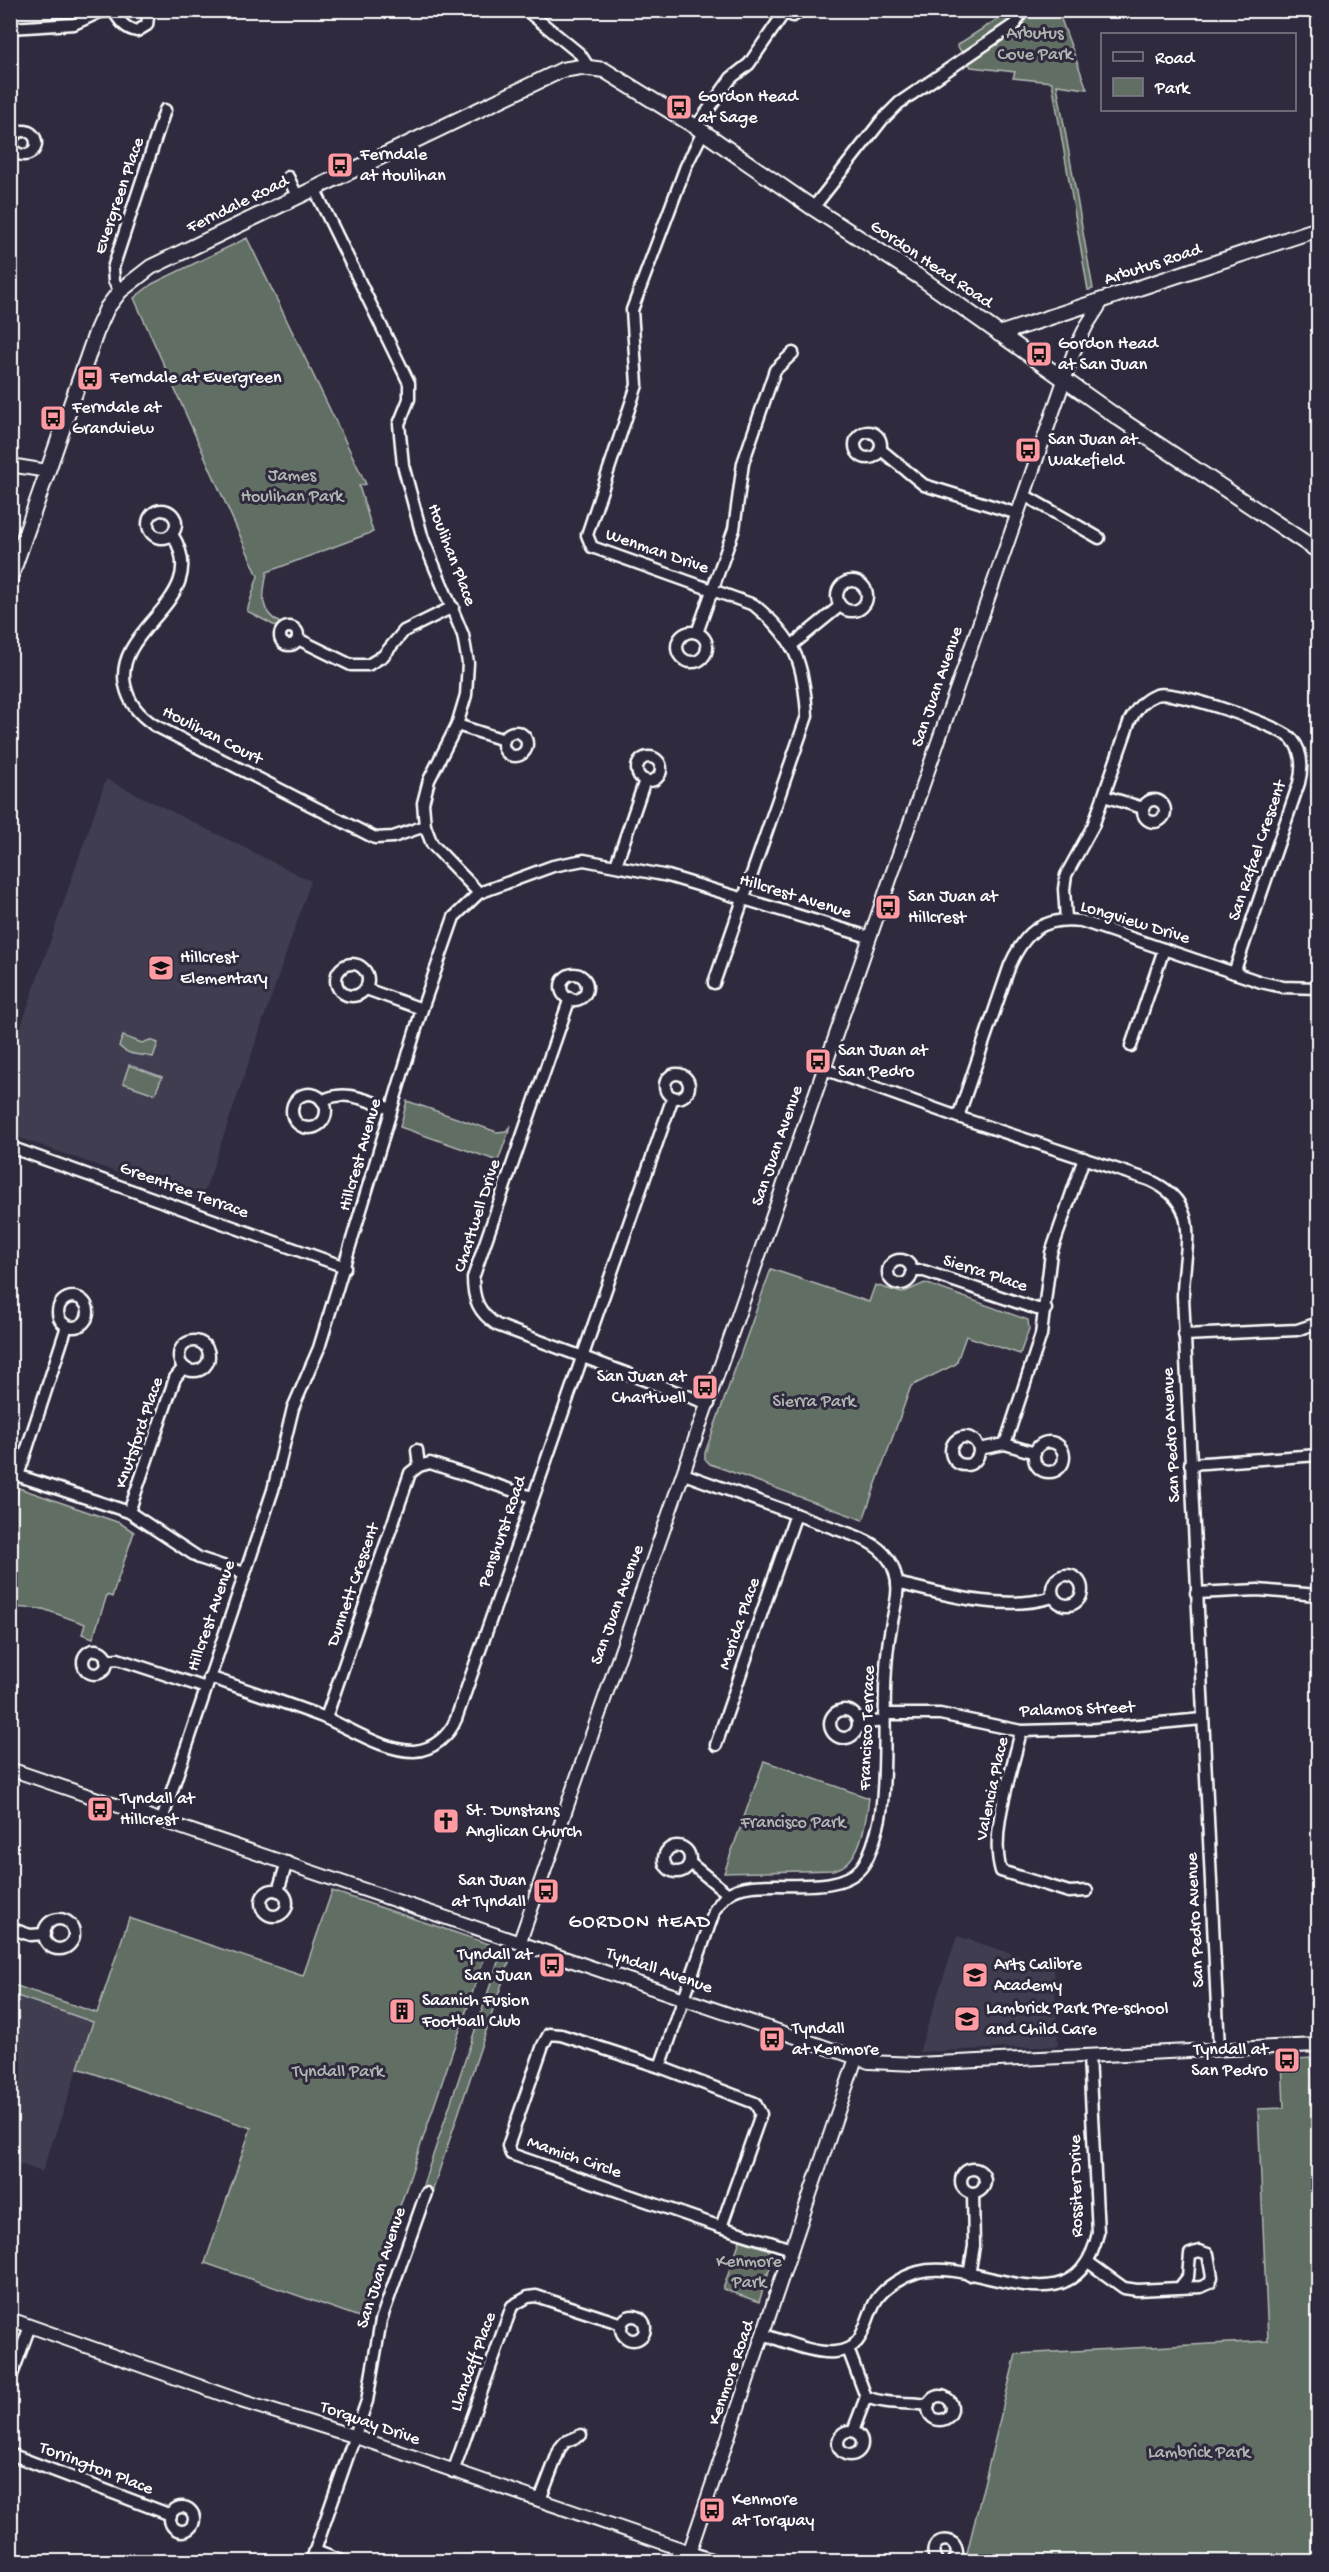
<svg xmlns="http://www.w3.org/2000/svg" width="1329" height="2572" viewBox="0 0 1329 2572" font-family="'Gochi Hand',sans-serif">
<style>
.built{fill:#403c51}
.green{fill:#606e64;stroke:#b0b6b2;stroke-width:1.5}
.lines{fill:none;stroke-linecap:round;stroke-linejoin:round}
.minor-casing{stroke:#fff;stroke-width:15}
.tertiary-casing{stroke:#fff;stroke-width:16}
.secondary-casing{stroke:#fff;stroke-width:18}
.minor{stroke:#2f2a3d;stroke-width:10}
.tertiary{stroke:#2f2a3d;stroke-width:12}
.secondary{stroke:#2f2a3d;stroke-width:14}
.labels{text-anchor:middle;dominant-baseline:central;stroke-width:6;stroke-linejoin:round;paint-order:stroke}
.park-label{font-size:18px;fill:#b0b6b2;stroke:#2f2a3d}
.poi-label{font-size:18px;fill:#fff;stroke:#2f2a3d;text-anchor:start}
.street-label{font-size:18px;fill:#fff;stroke:#2f2a3d}
.neighbourhood-label{font-size:20px;letter-spacing:1.5px;fill:#fff;stroke:#2f2a3d}
</style>
<rect width="100%" height="100%" fill="#2f2a3d"/>
<filter id="ink" filterUnits="userSpaceOnUse"><feTurbulence type="fractalNoise" baseFrequency=".0167" numOctaves="2"/><feDisplacementMap in="SourceGraphic" scale="12" xChannelSelector="R" yChannelSelector="G"/><feConvolveMatrix kernelMatrix="1 2 1 2 8 2 1 2 1" color-interpolation-filters="sRGB"/></filter>
<g filter="url(#ink)">
<!-- built -->
<g class="built">
<polygon points="106,779 311,881 201,1202 11,1135 11,1055"/>
<polygon points="957,1936 1054,1967 1058,2046 919,2052"/>
<polygon points="11,1994 94,2022 42,2172 11,2161"/>
</g>
<!-- green -->
<g class="green">
<polygon points="1010,11 1058,11 1087,89 1057,85 1093,289 1088,290 1052,82 1013,78 1015,72 971,67 957,45"/>
<path d="M247 238 366 484 359 486 373 532 267 572C263 594 258 611 280 623L277 627 247 611 258 576 134 298 152 284Z"/>
<path d="M123 1036 142 1043 150 1040 158 1043 153 1057C140 1054 128 1056 119 1046Z"/>
<polygon points="129,1065 162,1077 155,1094 123,1083"/>
<polygon points="407,1101 497,1132 506,1131 511,1125 498,1161 400,1127"/>
<polygon points="771,1269 869,1302 875,1285 902,1293 925,1283 1028,1320 1029,1329 1020,1354 966,1336 956,1364 911,1386 863,1520 710,1464 705,1459 705,1453"/>
<polygon points="19,1488 120,1523 134,1532 112,1597 107,1595 93,1638 82,1634 85,1624 43,1609 11,1607 11,1513"/>
<path d="M764 1761 869 1798C866 1822 861 1865 833 1870L724 1873Z"/>
<polygon points="332,1891 489,1944 362,2318 205,2263 251,2128 78,2068 93,2022 11,1994 11,1984 97,2013 129,1918 303,1976"/>
<polygon points="502,1950 512,1954 433,2189 423,2185"/>
<polygon points="1311,2058 1313,2118 1318,2118 1318,2561 965,2561 1016,2354 1268,2341 1258,2109 1284,2108 1282,2060"/>
<polygon points="740,2240 769,2250 773,2258 759,2302 723,2289"/>
</g>
<g class="lines">
<defs>
<g id="minor">
<polyline points="526,10 580,54 589,68"/>
<polyline points="781,10 793,16 802,10"/>
<path d="M114 12C120 21 125 29 137 31L147 25 148 18 144 10"/>
<polyline points="10,28 74,24 100,12 119,10"/>
<polyline points="696,127 731,78 749,64 784,13"/>
<circle cx="24" cy="143" r="12"/>
<path d="M703 132 686 166 632 310 637 385 587 535 592 547 754 605C796 639 804 664 807 716L714 983"/>
<polyline points="288,177 297,196"/>
<polyline points="314,188 409,383 409,399 399,424 403,465 423,539 463,635 468,663 466,695 457,725 429,780 423,803 425,826 432,844 479,893"/>
<polyline points="813,208 882,120 899,103 1015,24 1023,10"/>
<polyline points="120,291 114,281 113,268 165,110"/>
<circle cx="868" cy="445" r="13"/>
<polyline points="880,449 924,485 1018,514"/>
<polyline points="1024,495 1099,538"/>
<circle cx="162" cy="524" r="14"/>
<path d="M172 534C214 600 113 626 125 685 129 703 138 714 154 725L375 838 393 837 425 826"/>
<circle cx="852" cy="596" r="15"/>
<circle cx="289" cy="636" r="9"/>
<circle cx="692" cy="647" r="15"/>
<polyline points="697,633 734,529 743,463 775,370 793,353"/>
<polyline points="298,639 351,665 368,665 383,656 404,631 453,607"/>
<polyline points="791,646 840,606"/>
<polyline points="457,725 504,740"/>
<circle cx="515" cy="744" r="12"/>
<circle cx="649" cy="769" r="12"/>
<polyline points="1104,796 1143,808"/>
<circle cx="1154" cy="811" r="11"/>
<polyline points="616,865 645,780"/>
<path d="M1066 919 1064 889 1066 875 1093 826 1130 720C1136 709 1144 699 1156 695 1173 689 1279 725 1292 739 1303 752 1303 767 1299 783L1234 973"/>
<circle cx="352" cy="980" r="16"/>
<circle cx="574" cy="987" r="13"/>
<polyline points="366,989 422,1009"/>
<path d="M570 998 473 1278C473 1300 479 1313 497 1325L709 1404"/>
<polyline points="1131,1046 1164,949"/>
<path d="M824 1069 958 1117 1149 1180C1205 1205 1183 1246 1183 1296L1219 2049"/>
<circle cx="677" cy="1086" r="12"/>
<circle cx="309" cy="1111" r="17"/>
<path d="M322 1101C344 1088 369 1101 391 1109"/>
<path d="M958 1117 1010 965C1025 932 1043 916 1081 921L1261 982 1283 987 1318 988"/>
<polyline points="10,1147 345,1267"/>
<circle cx="900" cy="1272" r="12"/>
<polyline points="913,1271 924,1271 1037,1309 1046,1309"/>
<circle cx="73" cy="1312" r="15"/>
<polyline points="1184,1335 1297,1330 1318,1323"/>
<circle cx="194" cy="1356" r="15"/>
<circle cx="965" cy="1451" r="14"/>
<circle cx="1049" cy="1457" r="15"/>
<polyline points="1005,1444 1041,1335 1051,1253 1084,1158"/>
<polyline points="979,1449 1005,1444 1035,1453"/>
<polyline points="417,1450 419,1466"/>
<polyline points="1190,1464 1318,1455"/>
<polyline points="10,1473 129,1512 199,1558 244,1573"/>
<polyline points="18,1476 67,1326"/>
<polyline points="129,1512 175,1378 184,1367"/>
<circle cx="1067" cy="1590" r="15"/>
<path d="M897 1583C946 1595 1004 1612 1053 1597"/>
<polyline points="1196,1593 1258,1590 1318,1595"/>
<circle cx="95" cy="1662" r="12"/>
<polyline points="106,1660 118,1659 206,1688"/>
<path d="M209 1677C247 1690 286 1703 323 1717 350 1728 383 1751 414 1751 433 1750 449 1736 456 1719L673 1097"/>
<circle cx="844" cy="1724" r="14"/>
<polyline points="884,1714 940,1714 1021,1731 1096,1729 1202,1719"/>
<polyline points="326,1718 410,1473 419,1466 430,1463 532,1497"/>
<polyline points="858,1724 884,1721"/>
<path d="M1021 1731C1012 1772 989 1831 1001 1871L1069 1892 1087 1891"/>
<polyline points="716,1745 796,1514"/>
<polyline points="162,1820 273,1490 293,1408 319,1348 422,1009 454,917 479,893 553,866 584,860 668,876 869,937"/>
<circle cx="677" cy="1859" r="13"/>
<polyline points="690,1863 728,1894"/>
<circle cx="274" cy="1903" r="13"/>
<polyline points="278,1891 287,1862"/>
<circle cx="59" cy="1934" r="15"/>
<polyline points="10,1928 30,1935 45,1934"/>
<path d="M660 2067 715 1909C719 1905 722 1899 727 1895 754 1872 833 1901 861 1868 872 1855 881 1820 882 1803 888 1745 880 1685 891 1627 894 1610 901 1590 895 1573 889 1552 872 1542 853 1535L684 1474"/>
<circle cx="973" cy="2181" r="12"/>
<polyline points="721,2227 761,2114 755,2103 660,2067 561,2035 549,2034 543,2045 508,2146 511,2154 721,2227 792,2249"/>
<polyline points="1088,2262 1124,2288 1137,2290 1201,2287 1210,2283 1212,2277 1208,2254 1199,2251 1190,2254 1188,2277 1180,2287"/>
<polyline points="969,2275 974,2246 973,2193"/>
<circle cx="633" cy="2328" r="12"/>
<path d="M764 2335C785 2341 812 2354 835 2352 867 2349 863 2320 877 2299 886 2286 904 2276 918 2272 979 2256 1075 2335 1098 2233L1089 2056"/>
<path d="M848 2349 866 2397C887 2405 907 2402 929 2405"/>
<polyline points="10,2380 30,2326"/>
<circle cx="940" cy="2408" r="12"/>
<circle cx="850" cy="2443" r="12"/>
<polyline points="853,2431 866,2397"/>
<polyline points="10,2454 171,2515"/>
<polyline points="453,2472 512,2306 528,2297 536,2296 622,2324"/>
<polyline points="540,2500 560,2448 565,2442 581,2435"/>
<circle cx="182" cy="2519" r="12"/>
<polyline points="315,2551 344,2562"/>
<polyline points="690,2552 719,2562"/>
<polyline points="311,2562 367,2401 381,2320 426,2193"/>
<path d="M938 2562C927 2549 938 2536 952 2542 958 2548 959 2555 953 2562"/>
</g>
<g id="tertiary">
<polyline points="10,465 47,471"/>
<polyline points="10,1769 869,2062 916,2064 1318,2045"/>
<polyline points="520,1941 1075,349 1087,325 1103,300"/>
<polyline points="10,2319 241,2401 356,2437 690,2552"/>
<polyline points="686,2562 856,2058"/>
</g>
<g id="secondary">
<polyline points="999,334 1318,229"/>
<polyline points="10,579 97,330 107,308 120,291 151,267 562,70 581,67 604,70 696,127 813,208 921,278 1117,417 1318,551"/>
</g>
</defs>
<!-- minor casing -->
<use href="#minor" class="minor-casing"/>
<!-- tertiary casing -->
<use href="#tertiary" class="tertiary-casing"/>
<!-- secondary casing -->
<use href="#secondary" class="secondary-casing"/>
<!-- minor -->
<use href="#minor" class="minor"/>
<!-- tertiary -->
<use href="#tertiary" class="tertiary"/>
<!-- secondary -->
<use href="#secondary" class="secondary"/>
</g>
</g>
<!-- icons -->
<defs>
<symbol id="bus-square" viewBox="-11 -11 22 22"><rect x="-9" y="-9" width="18" height="18" rx="4" fill="#ff9aa2" stroke="#2f2a3d"/><path d="M-5-6H5V4H4V6H2V4H-2V6H-4V4H-5ZM-3.5-4V0h7V-4ZM-3.5 1.2v1.5H-2V1.2ZM2 1.2v1.5H3.5V1.2Z" fill="#111"/></symbol>
<symbol id="school-square" viewBox="-11 -11 22 22"><rect x="-9" y="-9" width="18" height="18" rx="4" fill="#ff9aa2" stroke="#2f2a3d"/><path d="M0-5L7-2L0 1L-7-2ZM-4 1L0 2.5L4 1V4Q0 6-4 4Z" fill="#111"/></symbol>
<symbol id="church-square" viewBox="-11 -11 22 22"><rect x="-9" y="-9" width="18" height="18" rx="4" fill="#ff9aa2" stroke="#2f2a3d"/><path d="M-1.2-6h2.4v3.5h3.3v2.4h-3.3V6h-2.4V-.1h-3.3v-2.4h3.3Z" fill="#111"/></symbol>
<symbol id="building-square" viewBox="-11 -11 22 22"><rect x="-9" y="-9" width="18" height="18" rx="4" fill="#ff9aa2" stroke="#2f2a3d"/><path d="M-4-6H4V6H1V3H-1V6H-4ZM-2.5-4.3h1.7v1.8h-1.7ZM.8-4.3h1.7v1.8H.8ZM-2.5-1h1.7V.8h-1.7ZM.8-1h1.7V.8H.8Z" fill="#111"/></symbol>
</defs>
<g fill-rule="evenodd">
<use href="#bus-square" x="664" y="92" width="30" height="30"/>
<use href="#bus-square" x="325" y="150" width="30" height="30"/>
<use href="#bus-square" x="1024" y="339" width="30" height="30"/>
<use href="#bus-square" x="75" y="363" width="30" height="30"/>
<use href="#bus-square" x="38" y="403" width="30" height="30"/>
<use href="#bus-square" x="1013" y="435" width="30" height="30"/>
<use href="#bus-square" x="873" y="892" width="30" height="30"/>
<use href="#school-square" x="146" y="953" width="30" height="30"/>
<use href="#bus-square" x="803" y="1046" width="30" height="30"/>
<use href="#bus-square" x="690" y="1372" width="30" height="30"/>
<use href="#bus-square" x="85" y="1794" width="30" height="30"/>
<use href="#church-square" x="431" y="1806" width="30" height="30"/>
<use href="#bus-square" x="531" y="1876" width="30" height="30"/>
<use href="#bus-square" x="537" y="1950" width="30" height="30"/>
<use href="#school-square" x="960" y="1960" width="30" height="30"/>
<use href="#building-square" x="387" y="1996" width="30" height="30"/>
<use href="#school-square" x="952" y="2004" width="30" height="30"/>
<use href="#bus-square" x="757" y="2024" width="30" height="30"/>
<use href="#bus-square" x="1272" y="2045" width="30" height="30"/>
<use href="#bus-square" x="697" y="2495" width="30" height="30"/>
</g>
<g class="labels">
<!-- park labels -->
<g class="park-label">
<text x="1035" y="34">Arbutus<tspan x="1035" dy="21">Cove Park</tspan></text>
<text x="292" y="476">James<tspan x="292" dy="21">Houlihan Park</tspan></text>
<text x="814" y="1402">Sierra Park</text>
<text x="793" y="1823">Francisco Park</text>
<text x="338" y="2072">Tyndall Park</text>
<text x="749" y="2262">Kenmore<tspan x="749" dy="21">Park</tspan></text>
<text x="1199" y="2453">Lambrick Park</text>
</g>
<!-- poi labels -->
<g class="poi-label">
<text x="698" y="97">Gordon Head<tspan x="698" dy="21">at Sage</tspan></text>
<text x="360" y="155">Ferndale<tspan x="360" dy="21">at Houlihan</tspan></text>
<text x="1058" y="344">Gordon Head<tspan x="1058" dy="21">at San Juan</tspan></text>
<text x="110" y="378">Ferndale at Evergreen</text>
<text x="72" y="408">Ferndale at<tspan x="72" dy="21">Grandview</tspan></text>
<text x="1048" y="440">San Juan at<tspan x="1048" dy="21">Wakefield</tspan></text>
<text x="908" y="897">San Juan at<tspan x="908" dy="21">Hillcrest</tspan></text>
<text x="180" y="958">Hillcrest<tspan x="180" dy="21">Elementary</tspan></text>
<text x="838" y="1051">San Juan at<tspan x="838" dy="21">San Pedro</tspan></text>
<text x="686" y="1377" text-anchor="end">San Juan at<tspan x="686" dy="21">Chartwell</tspan></text>
<text x="120" y="1799">Tyndall at<tspan x="120" dy="21">Hillcrest</tspan></text>
<text x="466" y="1811">St. Dunstans<tspan x="466" dy="21">Anglican Church</tspan></text>
<text x="526" y="1881" text-anchor="end">San Juan<tspan x="526" dy="21">at Tyndall</tspan></text>
<text x="532" y="1955" text-anchor="end">Tyndall at<tspan x="532" dy="21">San Juan</tspan></text>
<text x="994" y="1965">Arts Calibre<tspan x="994" dy="21">Academy</tspan></text>
<text x="422" y="2001">Saanich Fusion<tspan x="422" dy="21">Football Club</tspan></text>
<text x="986" y="2009">Lambrick Park Pre-school<tspan x="986" dy="21">and Child Care</tspan></text>
<text x="792" y="2029">Tyndall<tspan x="792" dy="21">at Kenmore</tspan></text>
<text x="1268" y="2050" text-anchor="end">Tyndall at<tspan x="1268" dy="21">San Pedro</tspan></text>
<text x="732" y="2500">Kenmore<tspan x="732" dy="21">at Torquay</tspan></text>
</g>
<!-- street labels -->
<g class="street-label">
<text transform="translate(120 196) rotate(-71)">Evergreen Place</text>
<text transform="translate(238 205) rotate(-26)">Ferndale Road</text>
<text transform="translate(931 265) rotate(34)">Gordon Head Road</text>
<text transform="translate(1153 265) rotate(-18)">Arbutus Road</text>
<text transform="translate(657 552) rotate(19)">Wenman Drive</text>
<text transform="translate(451 555) rotate(69)">Houlihan Place</text>
<text transform="translate(938 687) rotate(-71)">San Juan Avenue</text>
<text transform="translate(212 736) rotate(27)">Houlihan Court</text>
<text transform="translate(1258 851) rotate(-71)">San Rafael Crescent</text>
<text transform="translate(795 897) rotate(17)">Hillcrest Avenue</text>
<text transform="translate(1135 923) rotate(17)">Longview Drive</text>
<text transform="translate(778 1146) rotate(-71)">San Juan Avenue</text>
<text transform="translate(361 1155) rotate(-74)">Hillcrest Avenue</text>
<text transform="translate(184 1191) rotate(20)">Greentree Terrace</text>
<text transform="translate(478 1216) rotate(-72)">Chartwell Drive</text>
<text transform="translate(985 1274) rotate(18)">Sierra Place</text>
<text transform="translate(140 1433) rotate(-71)">Knutsford Place</text>
<text transform="translate(1172 1435) rotate(-93)">San Pedro Avenue</text>
<text transform="translate(503 1532) rotate(-71)">Penshurst Road</text>
<text transform="translate(354 1585) rotate(-71)">Dunnett Crescent</text>
<text transform="translate(618 1605) rotate(-70)">San Juan Avenue</text>
<text transform="translate(212 1616) rotate(-71)">Hillcrest Avenue</text>
<text transform="translate(740 1624) rotate(-71)">Merida Place</text>
<text transform="translate(1077 1710) rotate(-2)">Palamos Street</text>
<text transform="translate(868 1728) rotate(-88)">Francisco Terrace</text>
<text transform="translate(993 1789) rotate(-78)">Valencia Place</text>
<text transform="translate(1196 1920) rotate(-93)">San Pedro Avenue</text>
<text transform="translate(659 1971) rotate(19)">Tyndall Avenue</text>
<text transform="translate(574 2158) rotate(19)">Mamich Circle</text>
<text transform="translate(1077 2186) rotate(-91)">Rossiter Drive</text>
<text transform="translate(382 2268) rotate(-72)">San Juan Avenue</text>
<text transform="translate(474 2362) rotate(-70)">Llandaff Place</text>
<text transform="translate(732 2373) rotate(-71)">Kenmore Road</text>
<text transform="translate(370 2424) rotate(19)">Torquay Drive</text>
<text transform="translate(96 2469) rotate(21)">Torrington Place</text>
</g>
<!-- neighbourhood labels -->
<g class="neighbourhood-label">
<text x="640" y="1923">GORDON HEAD</text>
</g>
</g>
<!-- margin -->
<rect width="1329" height="2572" fill="none" stroke="#2f2a3d" stroke-width="36"/>
<rect x="18" y="18" width="1293" height="2536" fill="none" stroke="#fff" stroke-width="2" filter="url(#ink)"/>
<!-- legend -->
<rect x="1101" y="33" width="195" height="78" fill="#2f2a3d" stroke="#827f8b" stroke-width="1.5"/>
<rect x="1113" y="52" width="30" height="9" fill="#2f2a3d" stroke="#827f8b" stroke-width="1.5"/>
<text x="1155" y="63" font-size="18" fill="#ffffff">Road</text>
<rect x="1113" y="78" width="30" height="18" fill="#606e64" stroke="#827f8b" stroke-width="1.5"/>
<text x="1155" y="93" font-size="18" fill="#ffffff">Park</text>
</svg>
